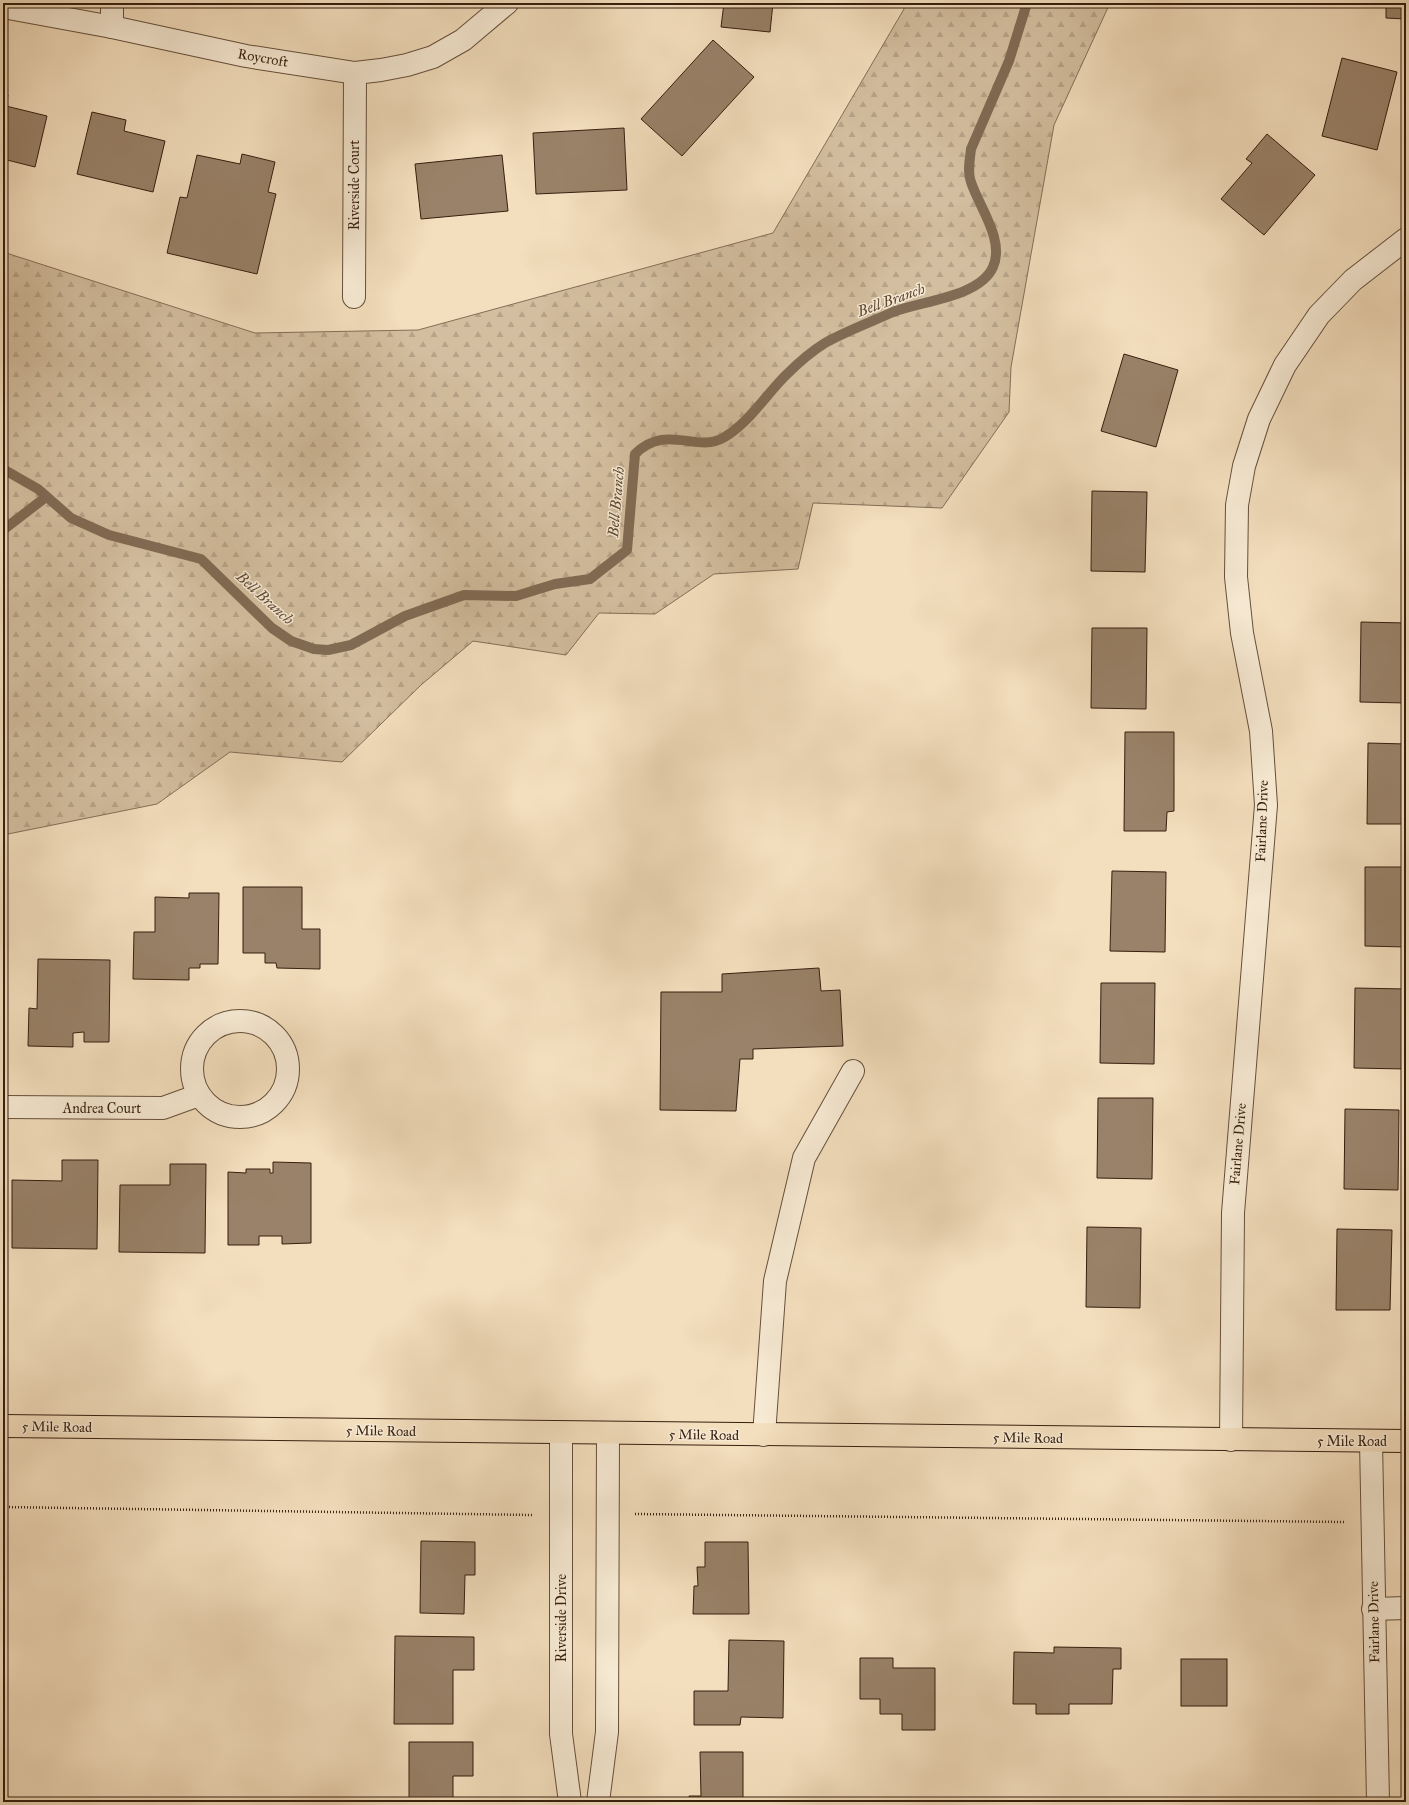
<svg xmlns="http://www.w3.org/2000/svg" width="1409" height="1805" viewBox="0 0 1409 1805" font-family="'IM FELL Great Primer',serif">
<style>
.forest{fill:url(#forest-firs);stroke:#856e57}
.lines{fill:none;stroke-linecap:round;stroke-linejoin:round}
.stream{stroke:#816b54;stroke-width:10}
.building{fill:#998269;stroke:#371f0f}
.minor-casing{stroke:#664f3a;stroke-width:24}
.major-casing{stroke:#371f0f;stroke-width:24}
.path{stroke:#371f0f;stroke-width:2.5;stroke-dasharray:1 2;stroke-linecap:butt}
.minor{stroke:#f7ead4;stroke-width:22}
.major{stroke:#f3debd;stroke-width:22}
.labels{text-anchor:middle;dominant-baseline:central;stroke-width:3;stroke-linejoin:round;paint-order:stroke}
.street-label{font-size:14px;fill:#371f0f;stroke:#f7ead4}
.water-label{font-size:15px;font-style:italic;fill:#624b37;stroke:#f7ead4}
</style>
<defs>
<pattern id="forest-firs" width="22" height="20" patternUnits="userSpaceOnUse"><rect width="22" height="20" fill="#d3be9f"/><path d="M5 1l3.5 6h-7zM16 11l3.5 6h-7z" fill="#b6a388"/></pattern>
</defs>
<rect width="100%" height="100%" fill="#f3debd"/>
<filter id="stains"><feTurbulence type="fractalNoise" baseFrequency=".005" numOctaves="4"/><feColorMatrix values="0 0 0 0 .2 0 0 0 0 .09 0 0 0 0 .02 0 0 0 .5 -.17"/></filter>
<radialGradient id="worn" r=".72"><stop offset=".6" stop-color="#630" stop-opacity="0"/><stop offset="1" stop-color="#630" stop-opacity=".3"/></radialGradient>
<!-- forest -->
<polygon class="forest" points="904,3 1110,3 1054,125 1011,367 1009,412 942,508 813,503 798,569 714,574 655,614 599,613 566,655 473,641 421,685 342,762 230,752 157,804 3,835 3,252 255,333 418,330 773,233 904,9"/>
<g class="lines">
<!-- stream -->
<g class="stream">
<path d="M3 469 38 489 71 518 109 535 201 559 272 628 291 641 314 649 328 650 351 645 405 616 464 595 516 596 555 584 590 579 627 550 635 454C666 423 696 453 723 438 747 425 766 395 785 376 795 366 812 351 825 343 844 332 873 321 893 312 921 301 980 297 993 267 1005 240 979 207 971 182 967 172 970 159 971 149L1009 61 1027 3"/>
<polyline points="3,530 46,497"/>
</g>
</g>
<!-- building -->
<g class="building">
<polygon points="724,3 773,3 770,32 721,27"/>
<polygon points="1386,3 1406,3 1406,19 1386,18"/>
<polygon points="713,40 754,77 682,156 641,119"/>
<polygon points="1342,58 1397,72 1377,150 1322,136"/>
<polygon points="3,94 8,95 6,106 47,116 35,167 3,159"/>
<polygon points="92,112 126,120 124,131 165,141 153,192 77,174"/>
<polygon points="624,128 627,190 536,194 533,133"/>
<polygon points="1267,134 1315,175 1264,235 1221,199 1252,163 1246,159"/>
<polygon points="242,154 275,162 268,192 276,194 257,274 167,253 180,197 187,198 197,155 240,164"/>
<polygon points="502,155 508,211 421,219 415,164"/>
<polygon points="1124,354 1178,370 1156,447 1101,431"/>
<polygon points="1092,491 1147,492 1145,572 1091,571"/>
<polygon points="1361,622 1406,623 1406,703 1360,702"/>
<polygon points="1092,628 1147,628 1146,709 1091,708"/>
<polygon points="1125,732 1174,732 1174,811 1167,812 1166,831 1124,831"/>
<polygon points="1368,743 1406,744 1406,824 1367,824"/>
<polygon points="1365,867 1406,867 1406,947 1365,946"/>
<polygon points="1112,871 1166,872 1165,952 1110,951"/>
<polygon points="243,887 302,887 302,929 320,929 320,969 277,968 276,963 265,963 265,953 243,953"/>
<polygon points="189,893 219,893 218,964 200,964 200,968 189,968 189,980 133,979 134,932 155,932 155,897 189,898"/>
<polygon points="3,958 7,958 5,1019 3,1019"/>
<polygon points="38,959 110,960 109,1042 84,1042 84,1032 73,1033 73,1047 28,1046 29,1008 37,1009"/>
<polygon points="819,968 821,991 840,990 843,1046 753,1049 753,1059 740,1059 736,1111 660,1110 661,992 722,992 722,974"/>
<polygon points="1101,983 1155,983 1154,1064 1100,1063"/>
<polygon points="1355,988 1406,989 1406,1069 1354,1068"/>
<polygon points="1098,1098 1153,1098 1152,1179 1097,1178"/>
<polygon points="1345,1109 1399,1110 1398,1190 1344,1189"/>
<polygon points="62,1160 98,1160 97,1249 12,1248 12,1180 62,1181"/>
<polygon points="273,1162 311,1163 311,1243 282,1244 282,1236 259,1236 259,1245 228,1245 228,1172 246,1173 246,1169 270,1169 270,1173 273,1173"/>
<polygon points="170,1164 206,1164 205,1253 119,1252 120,1185 170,1185"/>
<polygon points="1087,1227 1141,1228 1140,1308 1086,1307"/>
<polygon points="1337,1229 1392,1230 1390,1310 1336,1310"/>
<polygon points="421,1541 475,1542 475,1575 465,1575 464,1614 420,1613"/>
<polygon points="705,1542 748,1542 749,1614 693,1614 694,1586 698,1586 697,1567 705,1567"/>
<polygon points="395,1636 474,1637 474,1670 453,1670 453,1724 394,1724"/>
<polygon points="729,1640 784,1641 783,1718 741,1717 740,1725 694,1725 694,1691 728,1691"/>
<polygon points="1054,1647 1121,1648 1121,1669 1113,1669 1112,1704 1069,1704 1069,1714 1036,1714 1036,1704 1013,1704 1014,1652 1054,1653"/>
<polygon points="860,1658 893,1658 893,1668 935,1668 935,1730 902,1730 902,1714 880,1714 880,1699 860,1699"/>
<rect x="1181" y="1659" width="46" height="47"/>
<polygon points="409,1742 473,1742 473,1776 453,1776 453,1802 409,1802"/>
<polygon points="700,1752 743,1752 743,1802 690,1802 689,1796 701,1796"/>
</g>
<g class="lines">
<defs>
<g id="minor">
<polyline points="112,3 112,27"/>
<polyline points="3,7 112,27 246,56 355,73 381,70 407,65 433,57 463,40 507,3"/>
<polyline points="354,297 355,73"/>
<circle cx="240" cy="1069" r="48"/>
<polyline points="3,1107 163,1108 199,1095"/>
<polyline points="561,1433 561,1734 570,1802"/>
<polyline points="764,1435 775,1281 804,1158 853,1071"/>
<polyline points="1231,1440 1233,1213 1266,805 1261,731 1242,633 1236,577 1237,505 1244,466 1259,419 1285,365 1319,315 1353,280 1406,239"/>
<polyline points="1371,1441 1378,1802"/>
<polyline points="1373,1609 1406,1608"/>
<polyline points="598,1802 607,1732 608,1434"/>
</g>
<polyline id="major" points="3,1426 1406,1441"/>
</defs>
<!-- minor casing -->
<use href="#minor" class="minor-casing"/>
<!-- major casing -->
<use href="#major" class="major-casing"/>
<!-- path -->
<g class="path">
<polyline points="3,1507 532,1515"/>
<polyline points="635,1514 1344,1522"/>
</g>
<!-- minor -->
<use href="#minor" class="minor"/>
<!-- major -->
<use href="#major" class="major"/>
</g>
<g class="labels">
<!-- street labels -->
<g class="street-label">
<text transform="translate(263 58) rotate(10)">Roycroft</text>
<text transform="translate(354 185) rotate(-90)">Riverside Court</text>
<text transform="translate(1262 821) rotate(-88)">Fairlane Drive</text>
<text x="102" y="1108">Andrea Court</text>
<text transform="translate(1238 1144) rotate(-85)">Fairlane Drive</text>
<text transform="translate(57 1427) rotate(1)">5 Mile Road</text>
<text transform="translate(381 1431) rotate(1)">5 Mile Road</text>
<text transform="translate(704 1435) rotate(1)">5 Mile Road</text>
<text transform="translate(1028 1438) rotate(1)">5 Mile Road</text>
<text x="1352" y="1441">5 Mile Road</text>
<text transform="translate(561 1618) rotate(-90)">Riverside Drive</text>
<text transform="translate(1374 1622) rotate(-91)">Fairlane Drive</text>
</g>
<!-- water labels -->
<g class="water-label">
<text transform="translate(891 300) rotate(-20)">Bell Branch</text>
<text transform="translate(616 502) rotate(-85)">Bell Branch</text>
<text transform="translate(265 598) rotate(42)">Bell Branch</text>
</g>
</g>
<!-- margin -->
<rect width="1409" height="1805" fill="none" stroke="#f3debd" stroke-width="16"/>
<rect x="4" y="4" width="1401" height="1797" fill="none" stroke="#371f0f" stroke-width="2"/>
<rect x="8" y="8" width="1393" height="1789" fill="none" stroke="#371f0f"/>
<rect width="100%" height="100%" filter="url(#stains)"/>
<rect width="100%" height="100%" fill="url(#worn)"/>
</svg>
